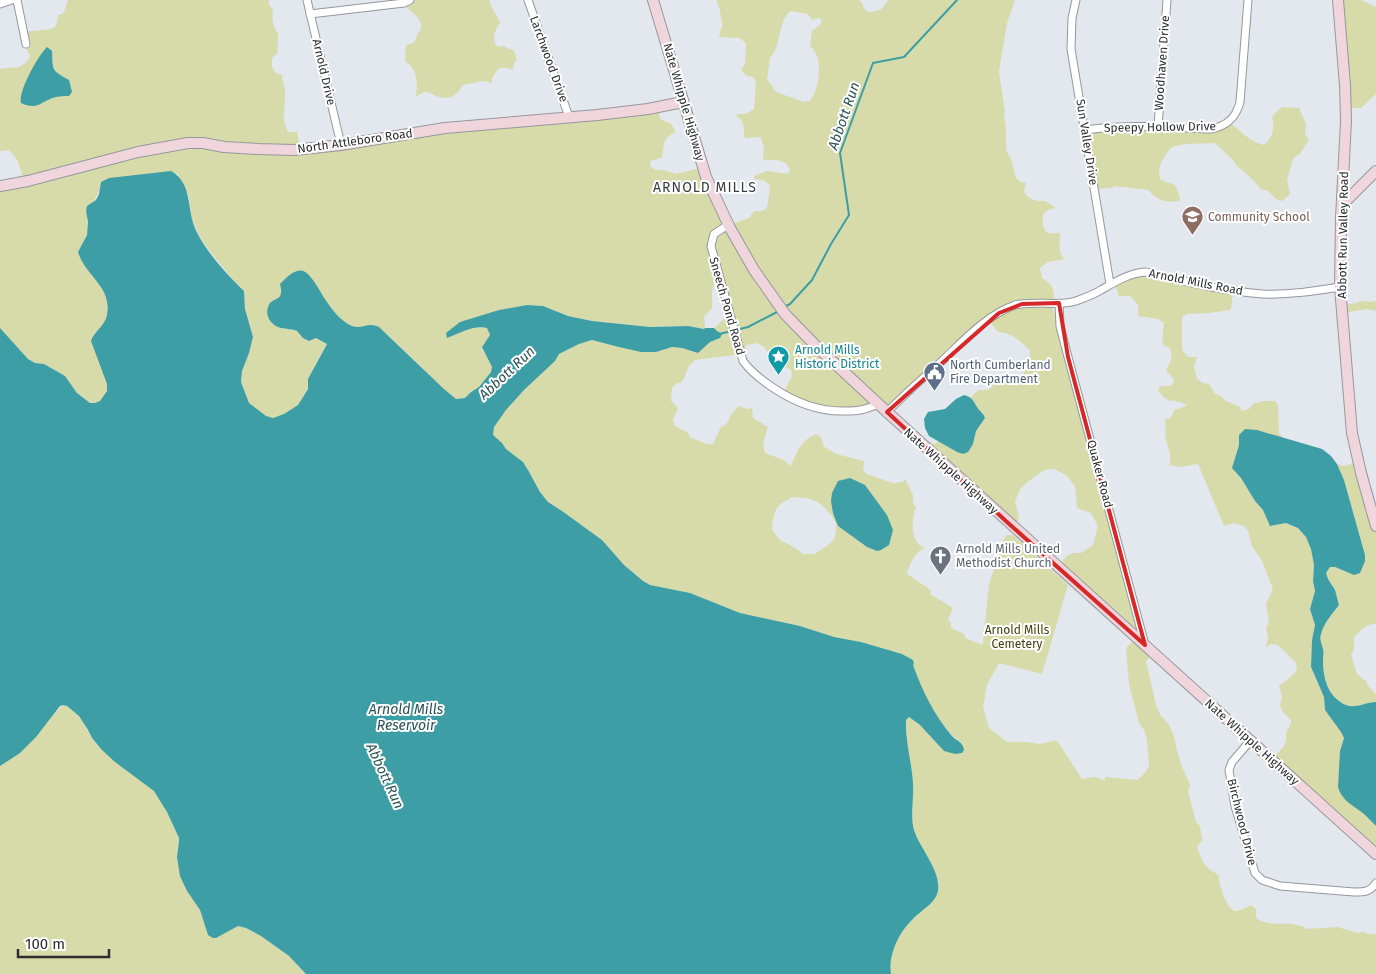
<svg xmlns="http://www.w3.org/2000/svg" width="1376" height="974" viewBox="0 0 1376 974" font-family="'Fira Sans',sans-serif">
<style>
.green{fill:#d7dba9;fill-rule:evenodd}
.water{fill:#3d9ea5}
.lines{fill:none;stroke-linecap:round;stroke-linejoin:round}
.stream{stroke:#3d9ea5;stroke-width:2}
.street-casing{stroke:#94989e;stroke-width:9}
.secondary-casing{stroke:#94989e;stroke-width:12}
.street{stroke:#fff;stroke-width:7}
.secondary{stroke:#f0d6dc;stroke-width:10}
.marked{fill:none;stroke:#d62828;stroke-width:4;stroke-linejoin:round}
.labels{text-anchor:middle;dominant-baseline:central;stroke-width:4;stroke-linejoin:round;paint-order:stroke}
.street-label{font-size:12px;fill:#2c2d30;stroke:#fff}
.education-label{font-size:12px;fill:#785e54;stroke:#fff;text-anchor:start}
.culture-label{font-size:12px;fill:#0d838f;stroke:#fff;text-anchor:start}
.service-label{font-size:12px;fill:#4e5e75;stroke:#fff;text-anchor:start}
.worship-label{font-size:12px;fill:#5b616d;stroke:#fff;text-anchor:start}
.park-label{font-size:12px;fill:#3e400b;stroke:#fff}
.water-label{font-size:14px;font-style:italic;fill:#285255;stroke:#fff}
.neighbourhood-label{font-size:14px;letter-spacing:1px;fill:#393c42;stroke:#fff}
</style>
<rect width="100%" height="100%" fill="#e3e7ee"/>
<!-- green -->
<g class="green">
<path d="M68 0H269V5L273 9C272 15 272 23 275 29 277 34 278 31 278 36 279 42 276 46 278 52L272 58V67L276 73 282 75C282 81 284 85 285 91 286 108 280 116 288 132H297L300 148 657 104 660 119 671 124 676 132C661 139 665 144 662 158L652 160 650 163 651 167 656 170H664L676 174 704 167 730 225 749 218 754 211H762L767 208 770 190 769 184 763 180 754 179V176L767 171 788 174 790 169 786 163 777 160H763L764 148 761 137 745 138C742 126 747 123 735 115L748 113 754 109 756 82 753 77 747 76 741 70 745 64 746 43 739 38 719 37 721 29 723 26C720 16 721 9 716 0H859L863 4V7L867 12C879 11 882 11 888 0H1015L1007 23 999 72 1005 112 1004 114 1006 128V150L1011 159 1016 178 1021 182 1026 183 1024 192C1028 199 1036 202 1045 201L1056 208C1045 210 1041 213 1043 225 1044 228 1044 230 1047 232 1051 235 1056 233 1060 233 1060 242 1057 253 1065 259L1048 262 1040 268 1042 278C1055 287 1053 288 1055 303L1051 304 1076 379 1138 603 1137 605 1145 639 1154 652 1146 661 1156 705 1161 716 1169 725 1174 736 1177 751 1182 767 1190 785 1188 791 1196 822 1200 826 1202 840 1197 847C1200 854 1202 863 1208 868 1211 871 1215 872 1219 876 1218 883 1227 911 1236 911 1240 911 1247 907 1251 905L1256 909V918C1266 926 1278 923 1291 924 1295 924 1298 926 1303 926L1306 929 1337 927 1355 932 1357 933 1364 932 1367 934H1376V974H891C888 955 899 932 913 919 921 910 935 904 938 891 941 870 920 849 914 830 910 816 914 799 913 784 912 763 905 741 906 720L909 717 920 725 944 751 962 743C937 725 923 693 913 664V660L902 654 861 642 834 637 800 626 740 613 690 593 650 585 643 581 624 565 602 540 562 511 548 502 540 492 528 470 523 462 506 449 502 443 493 435 494 427 506 410 524 390 555 361 559 354 579 344 592 340 656 352 672 347 682 348 698 353 710 342 720 338 714 328 723 320 728 312 717 269 712 293V308L704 317 705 328 704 329 688 326 650 327 592 321 568 316 543 306 527 305 499 310 460 323 447 337C461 333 473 325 487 328L490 335 482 347 492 367 491 372 479 387 471 392 465 398 456 399 444 389 388 335 371 325C366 326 360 328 355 327 337 323 320 291 310 276L282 290 280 296 271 302 281 328 297 331 303 338 309 341 316 338 327 343 308 379V388L298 405 284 414 273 418 266 416 249 403 241 382 242 371 249 353 253 337 245 309 244 291 233 280 202 241 192 220 189 197 178 174 101 182C98 196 95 201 86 211 90 230 87 236 78 252L92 276 102 286 107 301V315L104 323 93 335 107 383V391L100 401 95 403H90L77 393 65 376 44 364 35 363 28 359 0 328V188L24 183C21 171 19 157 8 150L0 151V69C13 66 21 71 30 57L25 43 24 32 51 29C58 26 57 21 58 15 66 15 65 6 68 0ZM791 11 808 14 812 20 818 18 821 19V24L812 31 810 46C812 48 814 50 815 52 823 64 818 91 810 101L804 102 776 92 767 79 770 58C782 46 777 21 791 11ZM52 51C53 71 52 71 69 80L55 97 40 104ZM989 321 998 332C1011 332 1022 342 1030 351 1030 365 1025 373 1015 382H1004L999 379 988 390H978L971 397 978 409 983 413 985 418 976 431 973 444 957 452 938 441 935 444 923 440 1015 525 1019 518 1015 501 1021 488 1030 480 1045 470 1054 469 1066 475 1075 486 1077 508 1091 513 1098 526 1093 545 1081 553H1072L1067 556 1059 565 1136 638 1126 648 1129 684 1139 723 1144 730 1147 739 1149 767 1143 775 1137 780 1105 777V781L1095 777 1082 779 1058 742 1054 741 1040 744 1026 742H1007L989 728 983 707 987 685 999 663 1042 674 1068 585 1013 535H1007L1005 537 989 584 983 644H980L965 638 964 634 951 628V622L948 620 953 608 930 594 931 590 907 574C909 564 915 552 925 548 910 544 911 519 916 507L913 504V495L905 479 903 482 893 483 866 474 863 469 864 461 836 454 823 446 822 438 816 434C801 440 797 452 791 466L784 460 765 453 763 443 768 427 753 418 752 408 747 409 739 406C736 409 733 412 731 415 727 422 728 425 721 427L713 444H707L691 438 688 433 674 425 673 420 678 408 671 401 672 388 676 384 682 382 689 366 695 360 743 354 747 345 757 343 764 347 773 360 791 370 792 376 784 392 827 410 850 412 879 403 891 412ZM865 485 887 515 877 551 867 547 838 526ZM792 497C800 498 808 497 815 501 822 503 834 517 836 524 836 527 836 534 835 536 833 544 821 549 815 554H803L797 549 780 540 772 530C773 519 773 507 785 501 787 500 790 499 792 497Z"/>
<path d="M406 0H489C491 8 497 15 500 23 494 31 491 40 498 47L503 46 514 51 517 59 514 63 513 70 508 68H499L492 78V83L483 81 463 85C456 96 450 101 436 96 432 95 429 91 424 92 422 93 419 95 417 96H416C418 83 417 68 405 61L406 45C415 43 414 43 417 35 419 32 420 32 421 28 423 18 408 10 402 3Z"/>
<polygon points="1339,0 1361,0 1376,7 1376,94 1361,108 1346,108"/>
<path d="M1282 107 1299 108 1306 124 1305 135 1309 139 1300 154 1294 157 1287 179 1290 194 1282 201 1276 199 1267 190H1262L1250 177 1237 166 1231 158 1215 143C1204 144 1181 142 1171 148 1167 151 1165 157 1162 161 1158 169 1158 172 1161 180L1175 185 1180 197 1179 201C1164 203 1158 200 1148 190L1115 186 1111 188 1096 189 1088 129C1110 123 1135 123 1158 123 1181 123 1205 128 1228 121 1240 130 1249 142 1264 145 1271 140 1276 127 1272 118 1274 113 1278 111 1282 107Z"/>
<path d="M1139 272 1233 288 1231 309 1229 310 1210 313 1187 314 1182 317V350L1188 357H1197L1194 367 1197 379 1203 383 1209 384 1215 394 1221 396 1226 401 1240 407 1241 411 1249 409 1253 404 1264 401H1275L1278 405 1279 433 1283 438 1257 430 1239 435V445L1232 468 1241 478 1255 501 1263 510 1270 526 1286 523 1298 528 1306 537 1311 549 1314 565 1313 581 1315 591 1310 609 1315 625 1312 640 1311 668 1324 697 1325 710 1341 732 1344 738 1340 751 1365 815 1376 826V851L1273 758 1284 746 1286 740V733L1291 723V720L1283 712 1280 706 1282 696 1279 686 1295 673 1297 669 1296 663 1278 645 1271 644 1266 647 1268 638 1266 628 1269 622 1266 604 1273 589 1262 561 1252 546 1248 531 1244 526 1234 523 1224 526 1198 464 1179 467 1169 465C1173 456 1168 449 1166 440 1165 434 1166 426 1165 419L1171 418 1174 410 1186 406 1185 404C1171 397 1170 407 1158 390L1161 386H1169L1173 384 1174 380 1172 377 1166 370C1171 361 1174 357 1169 347L1164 346 1162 341 1164 323 1158 319 1138 316C1139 304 1138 304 1130 296H1119L1114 281Z"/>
<polygon points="1360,301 1369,302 1376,301 1376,311 1367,309 1343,313 1342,305 1357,303"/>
<path d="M1359 462 1376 523V624C1366 623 1361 630 1354 637V649L1351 655 1357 674 1366 681 1368 686 1376 694V702C1366 702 1356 709 1346 705 1328 696 1323 679 1323 660 1323 657 1324 653 1323 649 1322 644 1319 640 1321 634 1324 623 1332 614 1339 605L1335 590 1328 579 1326 573 1330 567H1335L1354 575 1365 561V555L1344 480 1337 464 1344 466Z"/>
<path d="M63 705C79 708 84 726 92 738 102 753 124 768 138 779 143 782 149 786 154 790 164 801 172 824 179 838V841L177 857 187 891 200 910 208 935 238 926 246 928 261 936 289 956 306 974H0V766Z"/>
</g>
<!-- water -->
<g class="water">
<path d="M47 47 52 51C53 71 51 70 69 80L72 92 69 96C65 96 60 96 56 97 40 101 39 111 21 103 18 91 38 56 47 47Z"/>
<path d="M171 171C189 181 188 201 192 219 197 242 227 275 244 291L245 309 253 337 249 353 242 371 241 382 249 403 266 416 273 418 284 414 298 405 308 389V379L327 344 316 338 309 341 303 338 297 331C292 329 286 329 281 328 270 325 263 314 270 303 273 300 278 299 280 296 282 292 281 288 280 284 285 279 295 268 303 271 312 274 321 294 327 302 333 311 342 322 352 326 359 329 365 325 371 325 374 325 377 326 379 327L444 389 456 399 465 398 471 392 479 387 491 372 492 367 482 347 490 335 487 328C474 325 460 333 447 338L446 333 460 322 499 310 527 305 543 306 568 316 592 321 650 327 688 326 704 329 705 328H714L717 331 722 334 720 338 710 342 698 353 682 348 672 347 656 352H641L619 347 592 340 579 344 559 354 555 361 524 390 506 410 494 427 493 435 502 443 506 449 523 462 528 470 540 492 548 502 562 511 602 540 624 565 643 581 650 585 690 593 740 613 800 626 834 637 861 642 902 654 913 660 914 664 913 665C922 690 934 715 952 736 957 741 963 742 964 750L962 753 955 754 944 751 920 725 909 717 906 720C905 741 912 763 913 784 914 799 910 816 914 830 920 849 941 870 938 891 935 904 921 910 913 919 899 932 888 955 891 974H306L289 956 261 936 246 928 238 926 216 938H213L208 935 200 910 187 891 180 876 177 857 179 841V838L167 812 154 791 115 762 102 750 92 738 88 730 79 716 67 706 63 705 60 706 36 737 20 753 0 766V328L28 359 35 363 44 364 65 376 77 393 90 403H95L100 401 107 391V384L91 341C94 331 105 326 107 315 112 286 86 277 78 252L87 235 88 222 86 211 87 206 96 200 99 194 101 182 109 178Z"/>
<path d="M964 395C973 398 972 399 977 407 980 412 983 412 985 418L976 431 973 444 968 452 963 454 957 452 929 436 925 428 924 419 928 412 945 409 956 399Z"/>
<path d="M1245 429 1257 430 1322 449 1331 456 1337 464 1344 480 1365 555V561L1360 573 1354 575 1335 567H1330L1326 573 1328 579 1335 590 1339 605C1332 614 1324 623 1321 634 1319 640 1322 644 1323 649 1324 653 1323 657 1323 660 1323 679 1328 697 1346 705 1356 709 1366 702 1376 702V826C1372 822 1368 818 1364 814 1354 806 1341 800 1338 787L1340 751 1344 738 1341 732 1325 710 1324 697 1311 667 1312 640 1315 625 1310 609 1315 591 1313 581 1314 565 1311 549 1306 537 1298 528 1286 523 1270 526 1263 510 1255 501 1241 478 1232 468 1239 445V435Z"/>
<polygon points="850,478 865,485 887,515 893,530 889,545 881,550 877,551 867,547 838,526 833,513 831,501 832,493 838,481"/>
</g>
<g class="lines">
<!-- stream -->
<g class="stream">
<polyline points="786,306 790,304 812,280 831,244 849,215 840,153 873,63 904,57 957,0"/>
<polyline points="736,330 748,327 777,312"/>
<polyline points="719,334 732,331"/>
</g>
<defs>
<g id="street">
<polyline points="17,0 26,44"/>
<polyline points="307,0 341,145"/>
<polyline points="528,0 569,117"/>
<polyline points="1076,0 1072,18 1071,49 1110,284"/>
<polyline points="0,4 12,0"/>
<polyline points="310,14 404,3 410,0"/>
<polyline points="1158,127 1167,0"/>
<path d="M1085 130C1126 124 1169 127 1211 129 1227 126 1236 118 1240 102L1248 0"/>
<path d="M728 225 714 234 711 246 743 361C751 372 760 379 772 387 794 402 817 412 845 411 850 411 855 411 860 410 867 409 873 406 879 404"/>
<polyline points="1059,303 1060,326 1068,357 1145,645"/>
<path d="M887 412C905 394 924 377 943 360 963 341 988 314 1015 305 1035 300 1057 307 1076 301 1084 298 1093 295 1101 290 1115 282 1129 273 1146 272 1185 282 1223 291 1263 294 1289 295 1315 291 1340 287"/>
<path d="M1251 740 1232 762 1229 770 1235 806 1255 873 1262 880 1280 886 1354 892C1365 892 1370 892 1376 883"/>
</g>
<g id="secondary">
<polyline points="653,0 706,177 730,228 754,270 785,314 816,346 887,412 1376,854"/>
<polyline points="1338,0 1345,85 1346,121 1341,218 1340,287 1352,433 1361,473 1376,526"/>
<polyline points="0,186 28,181 138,152 188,143 203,143 224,147 258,149 294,150 341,145 445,128 597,115 648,109 683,102"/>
<polyline points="1342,205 1376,171"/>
</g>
</defs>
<!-- street casing -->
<use href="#street" class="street-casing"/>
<!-- secondary casing -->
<use href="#secondary" class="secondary-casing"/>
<!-- street -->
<use href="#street" class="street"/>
<!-- secondary -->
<use href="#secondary" class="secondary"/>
</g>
<!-- marked area -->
<path class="marked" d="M1059 303 1068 357 1145 645 1007 522 887 412 999 313 1022 304Z"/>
<!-- icons -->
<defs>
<symbol id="school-pin" viewBox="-11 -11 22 30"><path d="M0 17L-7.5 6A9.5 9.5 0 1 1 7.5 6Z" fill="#8d6e63" stroke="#fff"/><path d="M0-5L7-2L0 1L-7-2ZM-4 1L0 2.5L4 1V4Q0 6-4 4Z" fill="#fff"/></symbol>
<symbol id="sight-pin" viewBox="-11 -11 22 30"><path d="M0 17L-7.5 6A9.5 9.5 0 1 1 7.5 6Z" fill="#0f9aa8" stroke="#fff"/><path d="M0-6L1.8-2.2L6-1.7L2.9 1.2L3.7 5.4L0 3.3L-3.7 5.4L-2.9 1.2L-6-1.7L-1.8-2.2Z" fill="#fff"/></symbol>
<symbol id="civic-pin" viewBox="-11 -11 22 30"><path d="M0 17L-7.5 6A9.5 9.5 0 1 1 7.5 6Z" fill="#5c6f8a" stroke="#fff"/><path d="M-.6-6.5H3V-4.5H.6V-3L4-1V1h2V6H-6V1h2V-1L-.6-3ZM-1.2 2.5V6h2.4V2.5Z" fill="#fff"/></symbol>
<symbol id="church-pin" viewBox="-11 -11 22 30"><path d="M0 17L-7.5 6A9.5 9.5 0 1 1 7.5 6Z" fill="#6b7280" stroke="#fff"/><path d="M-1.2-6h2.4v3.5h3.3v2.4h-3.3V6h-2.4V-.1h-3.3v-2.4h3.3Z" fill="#fff"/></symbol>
</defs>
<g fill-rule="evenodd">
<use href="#school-pin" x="1180" y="204" width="25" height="34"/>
<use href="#sight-pin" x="766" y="344" width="25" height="34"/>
<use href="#civic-pin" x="922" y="360" width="25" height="34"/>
<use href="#church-pin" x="928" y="544" width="25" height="34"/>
</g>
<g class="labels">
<!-- street labels -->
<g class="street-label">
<text transform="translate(549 59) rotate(70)">Larchwood Drive</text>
<text transform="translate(1162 63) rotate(-86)">Woodhaven Drive</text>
<text transform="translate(324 72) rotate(77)">Arnold Drive</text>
<text transform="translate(684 102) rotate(74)">Nate Whipple Highway</text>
<text transform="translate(1160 127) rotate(-1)">Speepy Hollow Drive</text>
<text transform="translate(355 141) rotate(-8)">North Attleboro Road</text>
<text transform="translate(1087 142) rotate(81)">Sun Valley Drive</text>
<text transform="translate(1343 235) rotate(-89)">Abbott Run Valley Road</text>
<text transform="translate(1196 282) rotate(11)">Arnold Mills Road</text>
<text transform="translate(727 306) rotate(74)">Sneech Pond Road</text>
<text transform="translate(951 471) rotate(42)">Nate Whipple Highway</text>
<text transform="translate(1100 474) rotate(75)">Quaker Road</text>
<text transform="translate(1252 742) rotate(42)">Nate Whipple Highway</text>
<text transform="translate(1242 822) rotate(76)">Birchwood Drive</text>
</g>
<!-- education labels -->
<g class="education-label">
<text x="1208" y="217">Community School</text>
</g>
<!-- culture labels -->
<g class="culture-label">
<text x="795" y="350">Arnold Mills<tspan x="795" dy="14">Historic District</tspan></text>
</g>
<!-- service labels -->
<g class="service-label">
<text x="950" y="365">North Cumberland<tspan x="950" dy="14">Fire Department</tspan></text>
</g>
<!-- worship labels -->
<g class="worship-label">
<text x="956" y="549">Arnold Mills United<tspan x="956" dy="14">Methodist Church</tspan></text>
</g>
<!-- park labels -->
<g class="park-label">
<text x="1017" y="630">Arnold Mills<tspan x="1017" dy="14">Cemetery</tspan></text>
</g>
<!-- water labels -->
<g class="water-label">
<text transform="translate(844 116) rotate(-71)">Abbott Run</text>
<text transform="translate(507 373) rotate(-43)">Abbott Run</text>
<text x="406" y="709">Arnold Mills<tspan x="406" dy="16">Reservoir</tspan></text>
<text transform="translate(385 776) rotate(65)">Abbott Run</text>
</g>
<!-- neighbourhood labels -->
<g class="neighbourhood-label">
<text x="705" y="187">ARNOLD MILLS</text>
</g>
</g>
<!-- scale -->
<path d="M18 949v8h91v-8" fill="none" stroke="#2c2d30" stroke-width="2.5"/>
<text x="25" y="949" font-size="15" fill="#2c2d30" stroke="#ffffff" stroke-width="4" paint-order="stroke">100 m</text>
</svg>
